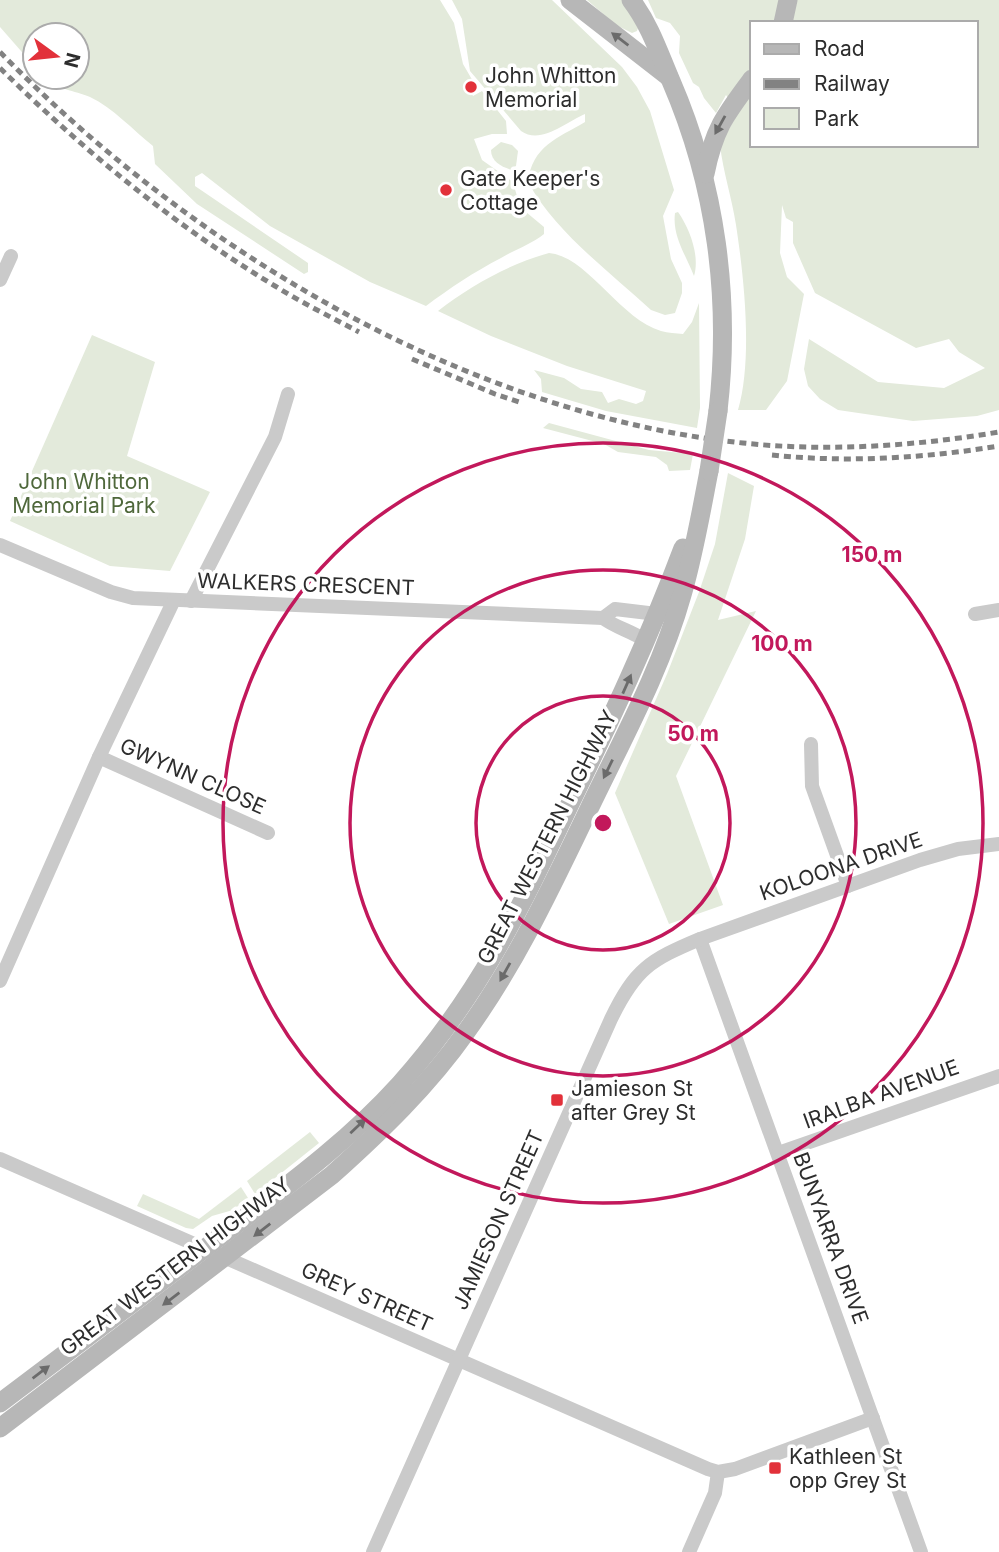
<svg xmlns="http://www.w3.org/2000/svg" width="999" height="1552" viewBox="0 0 999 1552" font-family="Inter,sans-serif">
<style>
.green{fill:#e3eadb;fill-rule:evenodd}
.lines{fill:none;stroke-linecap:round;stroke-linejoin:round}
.street{stroke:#cacaca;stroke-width:14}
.secondary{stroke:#b7b7b7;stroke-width:19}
.rail{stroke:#828282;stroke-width:5;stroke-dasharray:7 5;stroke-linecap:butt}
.secondary-bridge{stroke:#b7b7b7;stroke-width:19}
.oneway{fill:#6b6b6b}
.ring{fill:none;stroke:#c2185b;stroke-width:3.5}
.poi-dot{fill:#e2313a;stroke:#fff;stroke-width:2.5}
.labels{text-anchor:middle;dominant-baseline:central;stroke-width:7;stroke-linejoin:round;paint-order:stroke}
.poi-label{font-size:21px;fill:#2d2d2d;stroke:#fff;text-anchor:start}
.park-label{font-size:21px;fill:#4f683b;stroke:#fff}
.street-label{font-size:21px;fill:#2d2d2d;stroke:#fff}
.centre{fill:#c2185b;stroke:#fff;stroke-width:3.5}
.ring-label{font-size:21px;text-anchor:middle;font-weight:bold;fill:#c2185b;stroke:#fff;stroke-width:7;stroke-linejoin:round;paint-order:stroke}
</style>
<rect width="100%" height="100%" fill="#fff"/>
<!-- green -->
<g class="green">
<path d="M0 0H440L454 23 463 64 474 83 469 89 473 96 482 91 506 121 507 134H492L474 139 482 160 513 182 520 207 544 227V234C532 244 514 250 501 258 474 272 450 288 426 306L370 282 270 226 202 173 195 177V186L308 263V272L304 274 197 204 155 164 153 146C133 130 113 108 90 97 74 90 57 90 45 77H77V35H35V67L0 27Z"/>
<path d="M452 0H552L622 67 637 87 650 111 674 190 663 216 671 259 682 283V293L675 313 665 315 651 310C609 271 556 233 528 182 532 146 558 138 585 122V114C566 122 541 145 521 131L470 71 462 19Z"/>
<polygon points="587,0 623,0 638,28 637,31 632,33 616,25"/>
<path d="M648 0H999V410L977 416 913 421 838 410 820 399 808 386 804 369 809 339 878 382 944 388 985 368 959 352 949 339 916 348 815 293 793 243V222L786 218 782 205 780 253 787 277 804 294 787 381 766 410H738C753 359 744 277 736 225 732 198 723 172 720 145L738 113 726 95 716 113 704 98 699 87 693 83 679 53 680 36 670 23 656 18ZM752 23H976V145H752Z"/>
<path d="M501 142 512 145 518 151 516 166 512 170C502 167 491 162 491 150Z"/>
<path d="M678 212C690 229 700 256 694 276 686 255 672 236 675 213Z"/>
<path d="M549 253C587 256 620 319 661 331 668 333 676 333 683 334L692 322 699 303 700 408 697 428 606 411 542 392 541 379 534 370 564 378 581 389 602 392 608 403 619 399 636 404 643 401 646 391 567 366 491 336 438 311C470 286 509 264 549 253Z"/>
<polygon points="92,335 155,362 127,456 210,492 170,571 110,566 10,521"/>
<polygon points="549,423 649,450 693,454 690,470 669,471 667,465 656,457 618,452 604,444 543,428"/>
<polygon points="728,473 754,486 745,539 718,620 756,611 676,776 723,905 669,924 615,793 667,674 699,592 715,544"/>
<polygon points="310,1132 319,1143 255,1194 247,1181"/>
<polygon points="241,1187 248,1198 233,1210 212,1216 193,1229 186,1228 137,1206 143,1194 199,1219"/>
</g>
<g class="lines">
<!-- street -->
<g class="street">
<polyline points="0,280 11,256"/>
<path d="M0 545 111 592 133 598 603 618C616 628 632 631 646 641"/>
<polyline points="191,601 275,437 288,394"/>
<polyline points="975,614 999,610"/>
<polyline points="603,618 615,609 665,615"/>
<polyline points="811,744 812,786 848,886"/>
<polyline points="99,757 268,833"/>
<polyline points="700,939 921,1552"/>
<polyline points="0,981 99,757 174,600"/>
<polyline points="778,1153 999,1076"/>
<polyline points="0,1159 708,1469 718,1472 735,1469 873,1418"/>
<path d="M373 1552 611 1019C635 969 650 960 700 939L920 860 958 849 999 844"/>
<polyline points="689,1552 715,1493 718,1472"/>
</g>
<!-- secondary -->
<g class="secondary">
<polyline points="570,0 669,77"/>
<path d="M631 0C650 25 659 53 671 81 716 185 731 298 718 411"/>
<polyline points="783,23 788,0"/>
<path d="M705 174C714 129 725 115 752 79"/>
<path d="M0 1403C72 1349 144 1295 216 1240 280 1191 346 1144 400 1084 478 997 520 909 569 806 610 721 650 636 683 548"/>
<path d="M0 1428 332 1175C380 1132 428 1086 466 1032 516 963 552 886 589 809 622 740 661 670 682 595 694 554 701 512 709 471"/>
</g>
<!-- rail -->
<g class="rail">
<path d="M0 52C192 249 466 414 743 443 827 452 916 446 999 432"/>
<path d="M0 68C84 151 174 225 275 286 302 303 331 317 359 332"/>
<polyline points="412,359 495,394 519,402"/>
<path d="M772 455C846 463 926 458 999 446"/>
</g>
<!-- secondary-bridge -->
<polyline class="secondary-bridge" points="709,471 718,411"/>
</g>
<!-- one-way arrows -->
<defs><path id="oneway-solid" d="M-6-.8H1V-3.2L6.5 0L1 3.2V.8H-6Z" transform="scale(1.75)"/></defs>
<g class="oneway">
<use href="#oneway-solid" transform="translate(620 39) rotate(-143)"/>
<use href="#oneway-solid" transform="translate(720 125) rotate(119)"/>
<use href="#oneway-solid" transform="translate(627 684) rotate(-66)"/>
<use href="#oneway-solid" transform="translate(608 769) rotate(116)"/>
<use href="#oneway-solid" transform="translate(505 972) rotate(119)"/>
<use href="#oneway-solid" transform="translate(358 1126) rotate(-43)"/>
<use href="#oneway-solid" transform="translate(262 1230) rotate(142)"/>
<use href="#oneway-solid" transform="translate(171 1299) rotate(143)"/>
<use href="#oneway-solid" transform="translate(41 1372) rotate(-37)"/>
</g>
<!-- distance rings -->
<g class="ring">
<circle cx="603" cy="823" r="127"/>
<circle cx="603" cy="823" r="253"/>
<circle cx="603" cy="823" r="380"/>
</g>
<!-- markers -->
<g class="poi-dot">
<circle cx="471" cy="87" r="7"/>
<circle cx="446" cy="190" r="7"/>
<rect x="550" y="1093" width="14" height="14" rx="3.5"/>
<rect x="768" y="1461" width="14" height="14" rx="3.5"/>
</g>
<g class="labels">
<!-- poi labels -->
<g class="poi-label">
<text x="485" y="75">John Whitton<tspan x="485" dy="24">Memorial</tspan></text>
<text x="460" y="178">Gate Keeper's<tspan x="460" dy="24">Cottage</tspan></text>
<text x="571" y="1088">Jamieson St<tspan x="571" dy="24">after Grey St</tspan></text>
<text x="789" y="1456">Kathleen St<tspan x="789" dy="24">opp Grey St</tspan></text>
</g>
<!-- park labels -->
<g class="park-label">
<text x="84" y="481">John Whitton<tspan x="84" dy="24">Memorial Park</tspan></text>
</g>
<!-- street labels -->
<g class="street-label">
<text transform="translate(306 584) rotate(2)">WALKERS CRESCENT</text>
<text transform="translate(193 776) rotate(24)">GWYNN CLOSE</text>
<text transform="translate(547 837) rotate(-63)">GREAT WESTERN HIGHWAY</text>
<text transform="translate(841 866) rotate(-19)">KOLOONA DRIVE</text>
<text transform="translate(881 1094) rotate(-20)">IRALBA AVENUE</text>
<text transform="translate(498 1220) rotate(-66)">JAMIESON STREET</text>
<text transform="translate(831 1238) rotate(70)">BUNYARRA DRIVE</text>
<text transform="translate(175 1266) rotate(-37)">GREAT WESTERN HIGHWAY</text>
<text transform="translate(367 1297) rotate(24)">GREY STREET</text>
</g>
</g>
<circle cx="603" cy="823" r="10" class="centre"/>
<g class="ring-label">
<text x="872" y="562">150 m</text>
<text x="782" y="651">100 m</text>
<text x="693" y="741">50 m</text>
</g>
<!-- legend -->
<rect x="750" y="21" width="228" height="126" fill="#ffffff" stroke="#ababab" stroke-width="2"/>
<rect x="764" y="44" width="35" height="10" fill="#b7b7b7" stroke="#ababab" stroke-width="2"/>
<text x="814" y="56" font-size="21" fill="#2d2d2d">Road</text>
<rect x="764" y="79" width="35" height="10" fill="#828282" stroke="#ababab" stroke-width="2"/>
<text x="814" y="91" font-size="21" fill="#2d2d2d">Railway</text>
<rect x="764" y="108" width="35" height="21" fill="#e3eadb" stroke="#ababab" stroke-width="2"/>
<text x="814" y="126" font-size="21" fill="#2d2d2d">Park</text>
<!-- north arrow -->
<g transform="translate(56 56) rotate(105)"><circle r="33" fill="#ffffff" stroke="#ababab" stroke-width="2"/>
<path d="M0-5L12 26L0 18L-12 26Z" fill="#e2313a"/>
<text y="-10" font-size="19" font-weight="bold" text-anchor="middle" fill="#2d2d2d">N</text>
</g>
</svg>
